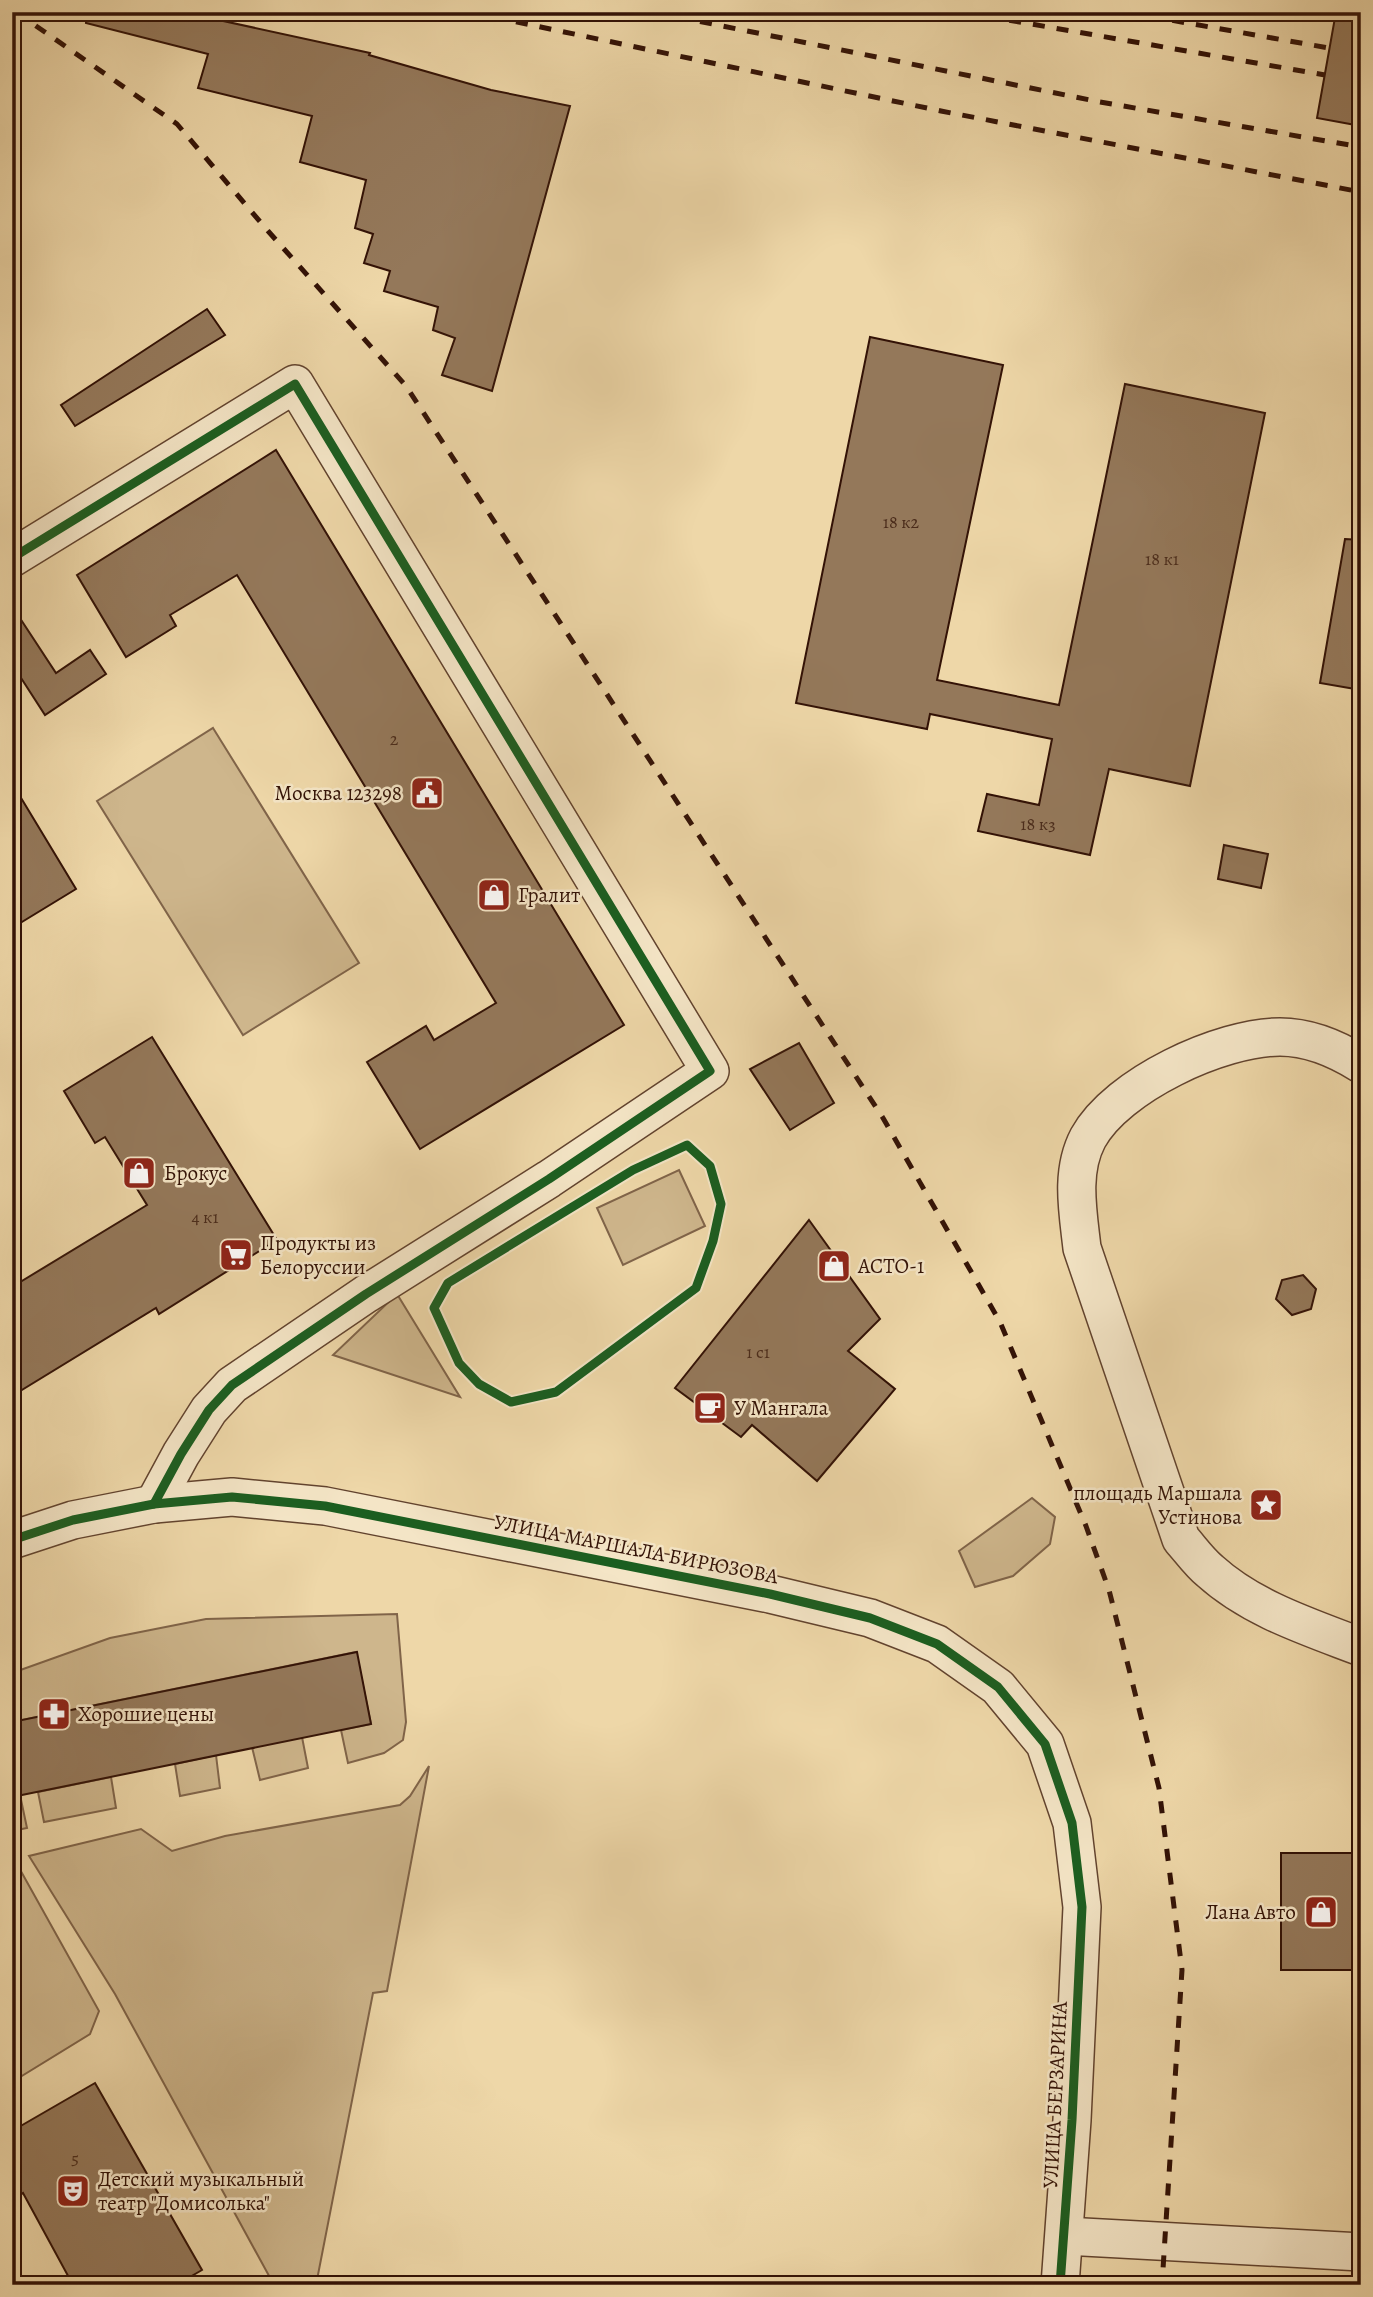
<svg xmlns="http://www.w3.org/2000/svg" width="1373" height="2297" viewBox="0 0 1373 2297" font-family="Alegreya,serif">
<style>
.green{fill:#ceb68c;stroke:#806449;stroke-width:2}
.building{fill:#94785a;stroke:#331206;stroke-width:2}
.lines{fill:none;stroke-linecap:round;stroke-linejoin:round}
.minor-casing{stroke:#62432e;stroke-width:40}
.minor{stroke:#f4e5c6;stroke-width:37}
.rail{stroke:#331206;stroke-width:5;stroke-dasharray:12 12;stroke-linecap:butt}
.cycleway-casing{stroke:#f4e5c6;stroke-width:13}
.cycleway{stroke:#1b5e20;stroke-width:9}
.labels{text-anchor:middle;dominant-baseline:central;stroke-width:5;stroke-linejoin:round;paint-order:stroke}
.number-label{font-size:18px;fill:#4b2c1b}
.poi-label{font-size:21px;fill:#331206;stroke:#f4e5c6;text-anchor:start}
.street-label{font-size:21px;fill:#331206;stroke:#f4e5c6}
</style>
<rect width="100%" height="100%" fill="#eed7a8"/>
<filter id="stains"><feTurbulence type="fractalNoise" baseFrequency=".00286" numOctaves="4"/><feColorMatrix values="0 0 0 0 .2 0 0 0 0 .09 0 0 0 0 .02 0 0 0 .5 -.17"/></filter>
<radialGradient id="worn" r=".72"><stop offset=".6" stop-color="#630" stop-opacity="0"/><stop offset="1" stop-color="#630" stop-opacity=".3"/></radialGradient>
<!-- green -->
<g class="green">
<polygon points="213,728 359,963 243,1035 97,801"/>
<polygon points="679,1170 705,1226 623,1265 597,1208"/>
<polygon points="397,1294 460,1397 333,1355"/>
<polygon points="1032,1498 1055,1517 1050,1544 1013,1576 975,1587 959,1551"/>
<polygon points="397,1614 406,1722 403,1740 384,1753 348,1763 341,1730 371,1724 356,1652 12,1722 12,1673 110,1638 206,1619"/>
<polygon points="302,1737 308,1768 260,1780 252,1747"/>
<polygon points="216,1755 220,1788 180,1796 175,1764"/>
<polygon points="429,1766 387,1991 373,1993 316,2285 274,2285 115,1994 29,1856 141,1829 172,1851 225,1836 400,1805 410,1796"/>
<polygon points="111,1777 116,1808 44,1822 38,1792"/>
<polygon points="20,1795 27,1828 12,1831 12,1797"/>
<polygon points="13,1857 99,2011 90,2034 12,2082"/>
</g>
<!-- building -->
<g class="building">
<polygon points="87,12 182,12 370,53 369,55 491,90 570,106 492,391 442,375 455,338 433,330 438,307 384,291 390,271 364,263 373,234 355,228 366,180 300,162 312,116 198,88 208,54 86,23"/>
<polygon points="1336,12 1361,12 1361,126 1317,118"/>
<polygon points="207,309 225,335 75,426 61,405"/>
<polygon points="870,337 1003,365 937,680 1059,705 1125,384 1265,413 1190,786 1109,769 1090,855 978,831 987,794 1039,805 1052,739 930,714 927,729 796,703"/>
<polygon points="276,450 624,1025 420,1149 367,1062 426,1026 434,1040 496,1003 237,575 170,615 176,626 126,657 77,575"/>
<polygon points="1345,539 1361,540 1361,690 1320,683"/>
<polygon points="12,606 56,673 90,650 106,674 45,715 12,664"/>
<polygon points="12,783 76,889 12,928"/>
<polygon points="1224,845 1268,854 1261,888 1218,879"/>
<polygon points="152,1037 277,1240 159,1314 156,1308 12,1396 12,1287 147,1205 105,1137 95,1143 64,1091"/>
<polygon points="799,1043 834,1103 790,1130 750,1069"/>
<polygon points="809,1220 880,1319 848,1351 895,1389 817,1481 752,1425 741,1437 675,1388"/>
<polygon points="1303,1275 1316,1289 1311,1309 1292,1315 1276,1299 1282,1280"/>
<polygon points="357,1652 371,1724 12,1797 12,1722"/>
<rect x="1281" y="1853" width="80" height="117"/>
<polygon points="95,2083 202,2270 176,2285 73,2285 23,2193 12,2201 12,2131"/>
</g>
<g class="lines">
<defs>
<g id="minor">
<polyline points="12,558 295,384 710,1071 549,1179 366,1294 232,1385 209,1410 181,1454 154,1504"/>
<path d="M1361 1064C1337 1049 1308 1037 1280 1037 1221 1037 1117 1085 1088 1138 1070 1172 1078 1212 1082 1248L1181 1539C1190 1549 1199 1562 1210 1571 1252 1609 1309 1627 1361 1647"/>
<polyline points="12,1540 73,1520 154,1504 232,1497 325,1506 770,1594 870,1618 937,1644 998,1687 1045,1744 1072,1823 1082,1907 1072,2120 1060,2285"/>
<polyline points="1065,2236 1361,2252"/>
</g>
</defs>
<!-- minor casing -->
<use href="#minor" class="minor-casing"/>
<!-- minor -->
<use href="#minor" class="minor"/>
<!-- rail -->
<g class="rail">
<polyline points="16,12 177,124 268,231 406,386 883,1118 1000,1322 1086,1526 1109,1590 1159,1788 1182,1970 1162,2285"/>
<polyline points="469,12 941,111 1361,192"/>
<polyline points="653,12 1100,102 1361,147"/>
<polyline points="962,12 1325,75"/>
<polyline points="1125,12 1329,48"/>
</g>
<defs>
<g id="cycleway">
<polyline points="12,558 295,384 710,1071 549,1179 366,1294 232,1385 209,1410 181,1454 154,1504"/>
<polygon points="687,1145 710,1166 721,1204 713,1241 696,1288 556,1392 511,1402 479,1384 459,1363 434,1308 448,1283 633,1170"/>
<polyline points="12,1540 73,1520 154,1504 232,1497 325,1506 770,1594 870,1618 937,1644 998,1687 1045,1744 1072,1823 1082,1907 1072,2120 1060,2285"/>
</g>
</defs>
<!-- cycleway casing -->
<use href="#cycleway" class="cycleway-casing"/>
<!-- cycleway -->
<use href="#cycleway" class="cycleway"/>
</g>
<!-- icons -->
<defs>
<symbol id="civic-square" viewBox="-11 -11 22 22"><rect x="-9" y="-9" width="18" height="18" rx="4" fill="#8f2418" stroke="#f4e5c6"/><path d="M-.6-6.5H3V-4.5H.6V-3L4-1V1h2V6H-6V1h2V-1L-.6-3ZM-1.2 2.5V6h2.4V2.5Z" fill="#fff"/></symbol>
<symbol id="shop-square" viewBox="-11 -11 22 22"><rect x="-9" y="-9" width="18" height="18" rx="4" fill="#8f2418" stroke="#f4e5c6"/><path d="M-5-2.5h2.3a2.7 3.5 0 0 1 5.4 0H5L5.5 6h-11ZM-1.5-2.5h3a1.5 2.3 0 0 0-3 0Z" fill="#fff"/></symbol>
<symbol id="supermarket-square" viewBox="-11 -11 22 22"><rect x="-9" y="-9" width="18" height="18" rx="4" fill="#8f2418" stroke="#f4e5c6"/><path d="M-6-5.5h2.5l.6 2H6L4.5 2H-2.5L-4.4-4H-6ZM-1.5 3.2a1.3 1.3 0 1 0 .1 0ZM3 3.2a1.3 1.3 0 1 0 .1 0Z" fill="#fff"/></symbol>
<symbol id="cafe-square" viewBox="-11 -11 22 22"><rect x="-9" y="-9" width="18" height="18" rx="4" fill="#8f2418" stroke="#f4e5c6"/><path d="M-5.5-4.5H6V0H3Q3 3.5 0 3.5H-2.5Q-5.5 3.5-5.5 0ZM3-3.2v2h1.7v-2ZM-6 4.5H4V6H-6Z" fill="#fff"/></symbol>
<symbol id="sight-square" viewBox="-11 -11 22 22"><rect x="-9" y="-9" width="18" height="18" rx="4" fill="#8f2418" stroke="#f4e5c6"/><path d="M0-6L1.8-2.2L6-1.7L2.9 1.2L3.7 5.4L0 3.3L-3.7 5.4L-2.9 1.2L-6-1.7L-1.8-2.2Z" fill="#fff"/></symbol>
<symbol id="pharmacy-square" viewBox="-11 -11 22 22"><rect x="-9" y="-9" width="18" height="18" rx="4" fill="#8f2418" stroke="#f4e5c6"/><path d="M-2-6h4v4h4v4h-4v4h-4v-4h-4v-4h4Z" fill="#fff"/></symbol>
<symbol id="theatre-square" viewBox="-11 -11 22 22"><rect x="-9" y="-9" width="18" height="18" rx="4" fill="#8f2418" stroke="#f4e5c6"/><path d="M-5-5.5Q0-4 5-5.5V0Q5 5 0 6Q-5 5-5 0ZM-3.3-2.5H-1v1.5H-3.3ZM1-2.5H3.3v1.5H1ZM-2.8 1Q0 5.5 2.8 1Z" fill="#fff"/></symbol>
</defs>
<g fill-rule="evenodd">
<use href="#civic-square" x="408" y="774" width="38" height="38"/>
<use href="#shop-square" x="475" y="876" width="38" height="38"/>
<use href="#shop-square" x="120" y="1154" width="38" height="38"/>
<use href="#supermarket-square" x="217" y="1236" width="38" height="38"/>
<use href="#shop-square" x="815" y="1247" width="38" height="38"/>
<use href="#cafe-square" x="691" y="1389" width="38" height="38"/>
<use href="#sight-square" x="1247" y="1486" width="38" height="38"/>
<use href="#pharmacy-square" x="35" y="1695" width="38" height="38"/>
<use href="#shop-square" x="1302" y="1893" width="38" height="38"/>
<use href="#theatre-square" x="54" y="2172" width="38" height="38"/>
</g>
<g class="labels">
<!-- number labels -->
<g class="number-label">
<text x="901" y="522">18 к2</text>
<text x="1162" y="559">18 к1</text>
<text x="394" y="739">2</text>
<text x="1038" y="824">18 к3</text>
<text x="205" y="1217">4 к1</text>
<text x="758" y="1352">1 с1</text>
<text x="75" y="2158">5</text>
</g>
<!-- poi labels -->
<g class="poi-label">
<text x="402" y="793" text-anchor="end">Москва 123298</text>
<text x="518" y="895">Гралит</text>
<text x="164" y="1173">Брокус</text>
<text x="260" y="1243">Продукты из<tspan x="260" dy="24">Белоруссии</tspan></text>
<text x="858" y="1266">АСТО-1</text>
<text x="734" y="1408">У Мангала</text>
<text x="1242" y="1493" text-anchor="end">площадь Маршала<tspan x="1242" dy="24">Устинова</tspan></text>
<text x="78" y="1714">Хорошие цены</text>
<text x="1296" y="1912" text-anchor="end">Лана Авто</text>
<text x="98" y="2179">Детский музыкальный<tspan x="98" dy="24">театр "Домисолька"</tspan></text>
</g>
<!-- street labels -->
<g class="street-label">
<text transform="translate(636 1549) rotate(11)">УЛИЦА МАРШАЛА БИРЮЗОВА</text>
<text transform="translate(1055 2095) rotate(-87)">УЛИЦА БЕРЗАРИНА</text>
</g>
</g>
<!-- margin -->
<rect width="1373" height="2297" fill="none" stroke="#eed7a8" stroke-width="42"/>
<rect x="14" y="14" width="1345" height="2269" fill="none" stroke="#331206" stroke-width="3.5"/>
<rect x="21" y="21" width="1331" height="2255" fill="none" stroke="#331206" stroke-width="2"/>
<rect width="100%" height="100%" filter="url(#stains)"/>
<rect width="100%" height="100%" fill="url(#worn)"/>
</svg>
